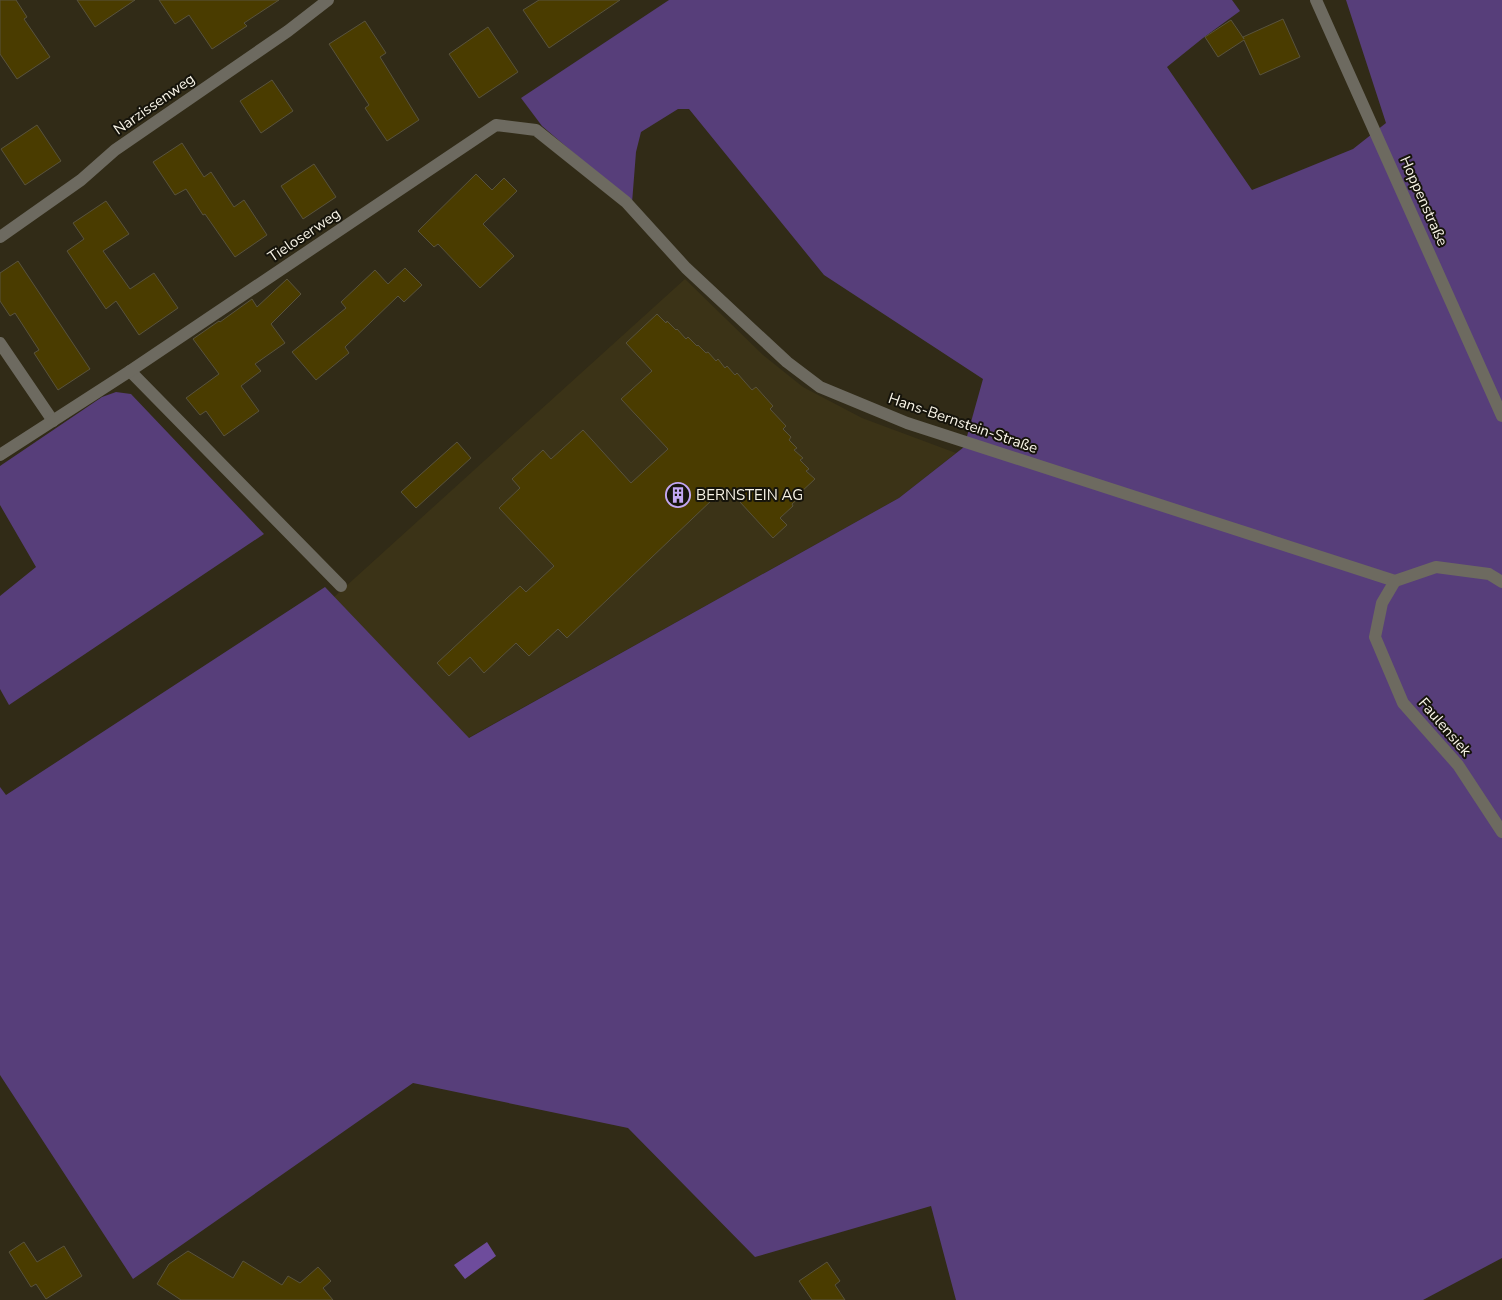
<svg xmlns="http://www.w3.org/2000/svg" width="1502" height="1300" viewBox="0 0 1502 1300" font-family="'Nunito Sans',sans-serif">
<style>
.built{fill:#3b3317}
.green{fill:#573e7a}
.water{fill:#6e4c9c}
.building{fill:#4a3c00;stroke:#59533d}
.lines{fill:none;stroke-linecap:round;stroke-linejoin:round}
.minor{stroke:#6d6a60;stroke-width:12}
.labels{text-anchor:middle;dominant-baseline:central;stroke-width:4;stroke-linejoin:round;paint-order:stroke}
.street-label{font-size:15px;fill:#f8f4e7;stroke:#16140b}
.poi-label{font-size:15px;fill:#f8f4e7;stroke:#16140b;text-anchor:start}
</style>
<rect width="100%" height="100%" fill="#312b17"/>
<!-- built -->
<polygon class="built" points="685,279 763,355 803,387 862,418 956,453 899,498 468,738 334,597"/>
<!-- green -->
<g class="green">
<polygon points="669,0 1232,0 1240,11 1203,38 1167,67 1252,190 1353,149 1386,123 1346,0 1502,0 1502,1258 1423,1300 956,1300 931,1206 755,1257 628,1128 413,1083 133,1279 0,1075 0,787 6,795 325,587 469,738 899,498 964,447 983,379 824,275 689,109 678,109 641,132 636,152 632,203 542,126 521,98"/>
<polygon points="116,392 131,394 264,534 9,705 0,689 0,596 36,567 0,505 0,466 102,397"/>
</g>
<!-- water -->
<polygon class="water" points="487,1242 496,1256 465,1279 454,1265"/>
<!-- building -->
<g class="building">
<polygon points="0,0 16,0 27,17 24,19 50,57 17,79 0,54"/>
<polygon points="77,0 135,0 95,27"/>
<polygon points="159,0 279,0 244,23 247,26 212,49 189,15 175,24"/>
<polygon points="539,0 620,0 549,48 523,10"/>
<polygon points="1283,19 1300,57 1260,75 1244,40 1218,57 1205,37 1231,20 1244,39 1243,37"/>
<polygon points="365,21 386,53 380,57 419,120 387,141 365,108 369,105 329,44"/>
<polygon points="488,27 518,72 479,98 449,54"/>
<polygon points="272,80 293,111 261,133 240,101"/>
<polygon points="37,125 61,161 25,185 1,149"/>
<polygon points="182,143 204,177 211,172 234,207 244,200 267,235 235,257 205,214 203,215 186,189 175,195 153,162"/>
<polygon points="314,164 336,197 303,219 281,186"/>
<polygon points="476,174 492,190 504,178 517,191 483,224 514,256 480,288 438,244 434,247 418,231"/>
<polygon points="106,201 129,234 103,251 130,289 154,273 178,308 139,335 116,301 106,309 67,251 84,239 73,223"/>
<polygon points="18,261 90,369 58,390 34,353 39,350 15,313 10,316 0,301 0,273"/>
<polygon points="405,268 422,285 404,302 398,296 345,347 349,353 316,380 292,352 346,308 341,302 375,270 388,284"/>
<polygon points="287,279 301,294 271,324 285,343 255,364 261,371 241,386 259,411 224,436 206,411 200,415 186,398 219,374 193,339 219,321 220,322 252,299 257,307"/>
<polygon points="657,314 666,323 667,321 676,330 677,329 686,339 688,337 697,346 698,345 706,353 708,352 716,361 718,359 725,368 727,366 735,375 737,373 752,390 756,387 773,406 770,409 786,426 783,429 791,437 789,440 797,448 794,450 803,458 800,460 809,469 806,471 815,479 799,494 801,496 792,504 793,506 780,518 787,525 773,538 729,490 716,502 713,499 567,638 558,629 529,656 516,643 484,673 470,657 449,676 437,663 520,586 526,592 554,566 499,508 520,488 512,479 543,450 551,459 583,430 631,483 668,449 621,399 652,371 626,343"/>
<polygon points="457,442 471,458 416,508 401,492"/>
<polygon points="24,1242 37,1262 64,1246 82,1276 46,1299 36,1284 31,1287 9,1252"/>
<polygon points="188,1251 233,1278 243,1261 282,1285 288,1276 300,1283 318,1267 331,1281 323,1288 333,1300 181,1300 157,1284 169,1264"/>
<polygon points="827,1262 840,1281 835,1285 845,1300 812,1300 799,1281"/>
</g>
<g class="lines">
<!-- minor -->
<g class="minor">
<polyline points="1316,0 1502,416"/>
<polyline points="0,237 81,180 115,150 288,31 328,0"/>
<polyline points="0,343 53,421"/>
<polyline points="130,371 341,586"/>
<polyline points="0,455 130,371 496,125 536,130 626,202 686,268 787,362 820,387 907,423 1395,581 1436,567 1489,574 1502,582"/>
<polyline points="1395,581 1382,603 1375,637 1403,703 1458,765 1502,832"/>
</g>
</g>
<!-- icons -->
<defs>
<symbol id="building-ring" viewBox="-11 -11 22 22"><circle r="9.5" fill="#16140b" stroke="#c3a7f2" stroke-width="1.5"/><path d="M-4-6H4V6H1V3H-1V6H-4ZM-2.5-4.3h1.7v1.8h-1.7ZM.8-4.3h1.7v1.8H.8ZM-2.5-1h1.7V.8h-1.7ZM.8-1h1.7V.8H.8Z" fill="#c3a7f2"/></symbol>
</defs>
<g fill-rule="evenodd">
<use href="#building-ring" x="664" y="481" width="28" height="28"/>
</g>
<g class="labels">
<!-- street labels -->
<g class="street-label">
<text transform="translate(154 104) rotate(-35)">Narzissenweg</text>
<text transform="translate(1424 201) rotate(66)">Hoppenstraße</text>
<text transform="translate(304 235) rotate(-34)">Tieloserweg</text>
<text transform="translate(963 423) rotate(19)">Hans-Bernstein-Straße</text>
<text transform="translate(1445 727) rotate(49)">Faulensiek</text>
</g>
<!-- poi labels -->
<g class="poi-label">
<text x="696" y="495">BERNSTEIN AG</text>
</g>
</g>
</svg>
